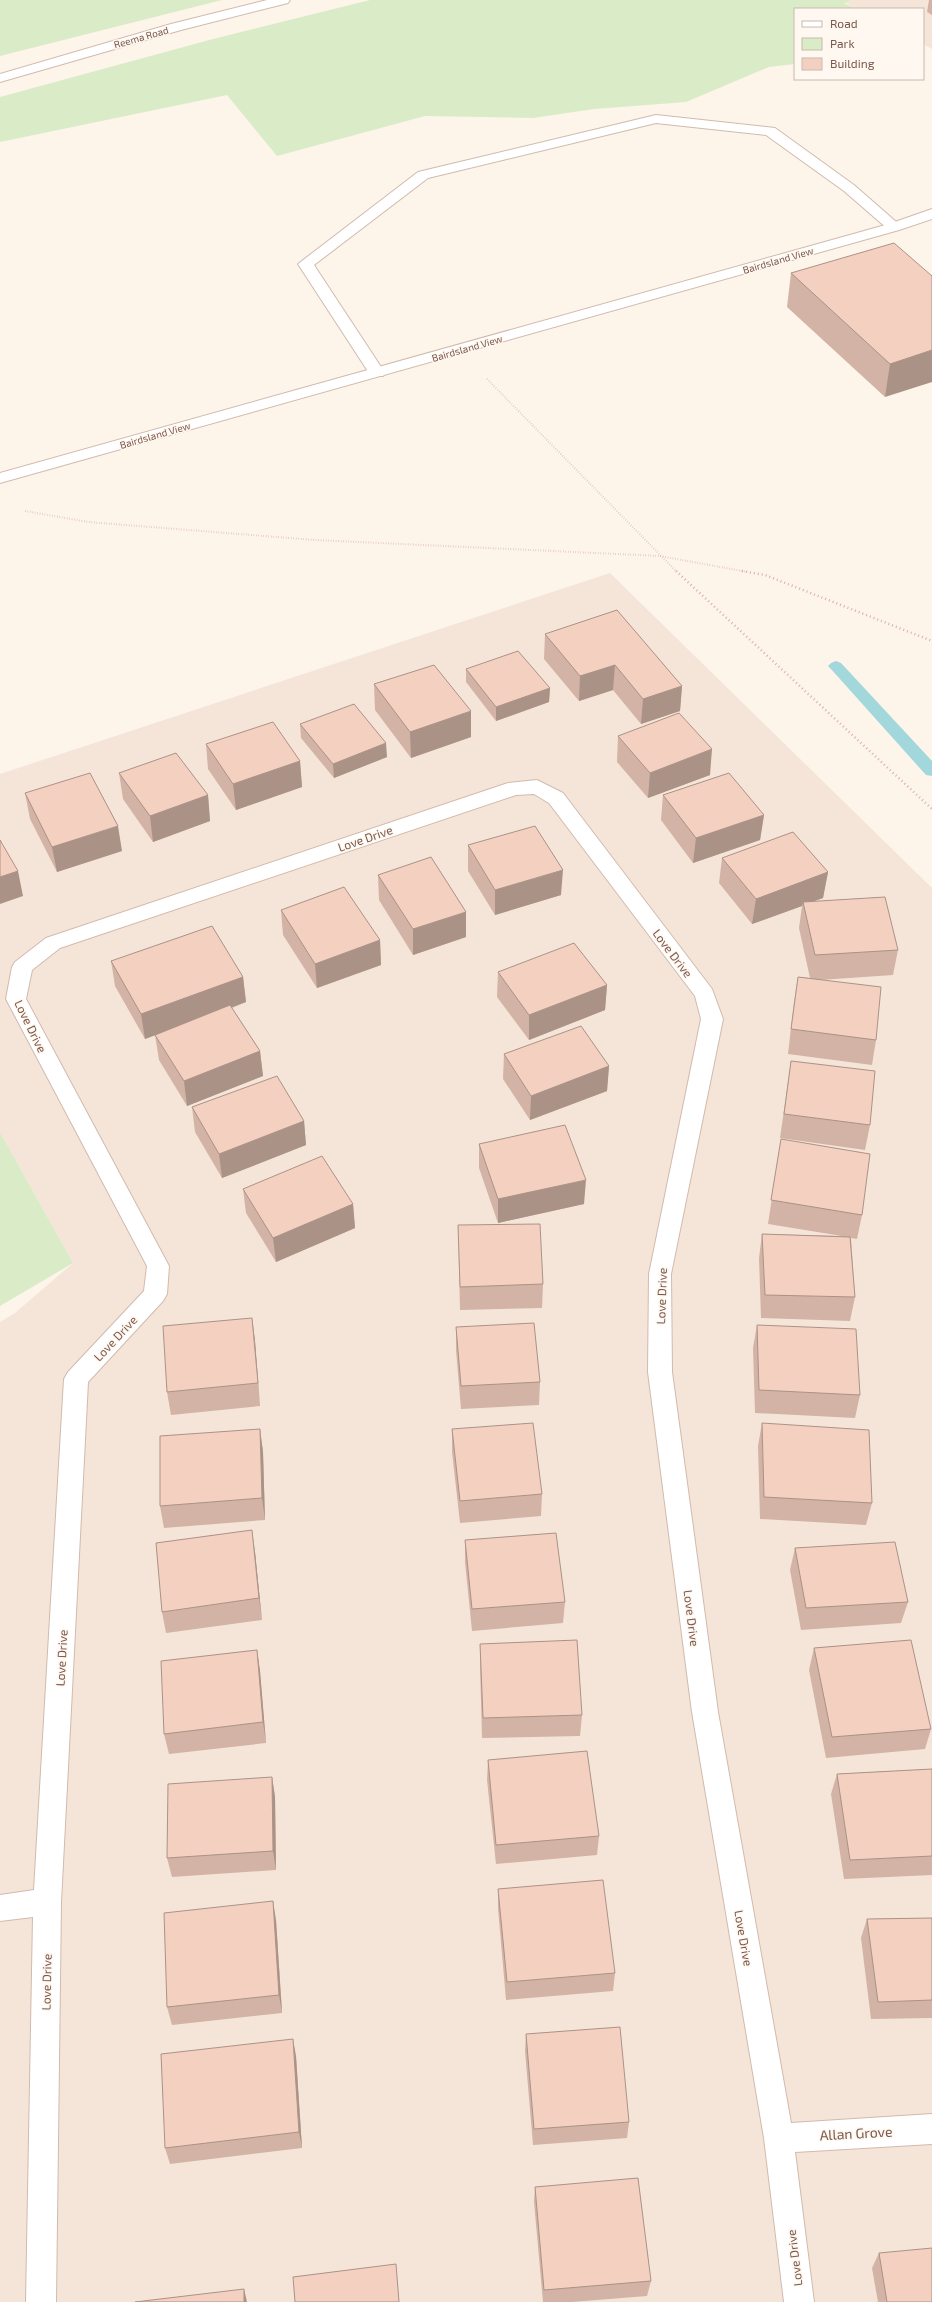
<svg xmlns="http://www.w3.org/2000/svg" width="932" height="2302" viewBox="0 0 932 2302" font-family="'Exo 2',sans-serif">
<style>
.residential{fill:#f5e5d8}
.green{fill:#daecc7}
.lines{fill:none;stroke-linecap:round;stroke-linejoin:round}
.stream{fill:#a2d7db;fill-rule:evenodd}
.service-casing{stroke:#d1baae;stroke-width:2}
.minor-casing{stroke:#d1baae;stroke-width:2}
.tertiary-casing{stroke:#d1baae;stroke-width:2}
.path-far1{stroke:#dab2a2;stroke-width:2;stroke-dasharray:0.5 2;stroke-linecap:butt}
.path{stroke:#dab2a2;stroke-width:2.5;stroke-dasharray:1 3;stroke-linecap:butt}
.service{fill:#fff;fill-rule:evenodd}
.minor{fill:#fff;fill-rule:evenodd}
.tertiary{fill:#fff;fill-rule:evenodd}
.wall{fill:#d2b3a5}
.shaded-wall{fill:#ab9286}
.building{fill:#f4d0c0;stroke:#ab9286}
.labels{text-anchor:middle;dominant-baseline:central;stroke-width:3;stroke-linejoin:round;paint-order:stroke}
.far-street-label{font-size:10px;fill:#7a574b;stroke:#fff8f1}
.street-label{font-size:12px;fill:#7a574b;stroke:#fff8f1}
.near-street-label{font-size:14px;fill:#7a574b;stroke:#fff8f1}
</style>
<rect width="100%" height="100%" fill="#fdf4ea"/>
<!-- residential -->
<g class="residential">
<polygon points="851,0 932,0 932,49 923,44 923,9 856,9 844,2"/>
<polygon points="610,573 932,888 932,2302 0,2302 0,1322 15,1313 73,1263 0,1132 0,774"/>
</g>
<!-- green -->
<g class="green">
<polygon points="0,0 222,0 0,56"/>
<polygon points="370,0 851,0 844,3 856,9 795,9 795,64 769,67 686,102 594,109 533,118 425,116 277,156 227,95 0,142 0,97 213,39"/>
<polygon points="0,1132 73,1263 0,1306"/>
</g>
<g class="lines">
<!-- stream -->
<polygon class="stream" points="836,661 841,663 932,761 932,776 926,775 831,669 828,666 831,663"/>
<defs>
<polygon id="service" points="656,115 775,128 854,185 902,227 899,230 889,230 844,191 766,135 656,123 428,178 314,265 385,373 383,376 371,376 298,264 418,172"/>
<g id="minor">
<polygon points="932,209 932,219 899,230 0,483 0,473 889,224"/>
<polygon points="537,780 563,793 712,989 723,1019 671,1274 672,1372 718,1712 791,2123 932,2114 932,2144 795,2152 814,2302 784,2302 764,2138 692,1712 648,1372 649,1274 701,1019 695,996 549,803 534,794 516,795 60,948 32,970 26,999 169,1266 167,1294 163,1301 88,1382 61,1902 56,2302 26,2302 33,1917 0,1921 0,1895 34,1890 64,1379 68,1372 144,1291 147,1266 6,999 12,967 15,962 46,938 508,783"/>
</g>
<polygon id="tertiary" points="267,0 290,0 288,3 181,30 0,82 0,74 171,24"/>
</defs>
<!-- service casing -->
<use href="#service" class="service-casing"/>
<!-- minor casing -->
<use href="#minor" class="minor-casing"/>
<!-- tertiary casing -->
<use href="#tertiary" class="tertiary-casing"/>
<!-- path-far1 -->
<g class="path-far1">
<polyline points="487,379 677,572"/>
<polyline points="25,511 88,522 315,540 660,556 748,572"/>
</g>
<!-- path -->
<g class="path">
<polyline points="676,571 932,809"/>
<polyline points="742,571 765,575 932,641"/>
</g>
<!-- service -->
<use href="#service" class="service"/>
<!-- minor -->
<use href="#minor" class="minor"/>
<!-- tertiary -->
<use href="#tertiary" class="tertiary"/>
</g>
<!-- wall -->
<g class="wall">
<polygon points="929,0 932,0 932,15 927,12"/>
<polygon points="791,273 932,276 885,397 787,307"/>
<polygon points="545,634 682,686 680,711 641,724 613,690 579,701 544,659"/>
<polygon points="466,669 550,688 549,702 496,721 466,682"/>
<polygon points="374,684 471,737 411,758 375,710"/>
<polygon points="300,724 387,757 334,778 301,738"/>
<polygon points="618,736 710,775 648,798 617,762"/>
<polygon points="206,744 300,761 302,787 236,810 208,769"/>
<polygon points="119,773 208,795 210,821 153,842 123,799"/>
<polygon points="25,793 122,851 57,872 30,819"/>
<polygon points="663,795 764,815 760,840 693,863 661,820"/>
<polygon points="468,845 561,895 495,915 468,871"/>
<polygon points="722,858 828,872 823,898 812,902 898,950 893,975 820,980 876,1040 872,1065 788,1054 794,1002 798,977 810,978 799,928 802,906 752,924 719,883"/>
<polygon points="378,875 466,937 413,955 379,900"/>
<polygon points="281,910 380,940 381,965 317,988 283,935"/>
<polygon points="111,961 243,977 246,1002 232,1008 260,1051 263,1076 187,1106 159,1060 155,1035 145,1039 115,986"/>
<polygon points="498,972 607,985 605,1010 529,1040 497,997"/>
<polygon points="504,1054 609,1066 607,1091 530,1120 503,1079"/>
<polygon points="791,1061 870,1125 865,1150 780,1138"/>
<polygon points="192,1107 304,1121 306,1145 222,1178 195,1132"/>
<polygon points="781,1139 862,1215 857,1239 851,1238 855,1297 850,1321 761,1318 759,1258 762,1234 842,1236 768,1224"/>
<polygon points="479,1144 584,1204 498,1223 479,1168"/>
<polygon points="243,1189 353,1204 355,1228 276,1262 246,1213"/>
<polygon points="458,1225 543,1284 542,1308 460,1310"/>
<polygon points="252,1318 255,1341 260,1406 171,1415 167,1392"/>
<polygon points="757,1325 860,1395 855,1418 755,1413 753,1348"/>
<polygon points="456,1327 540,1382 539,1405 461,1409 456,1350"/>
<polygon points="762,1423 872,1503 866,1525 760,1519 758,1446"/>
<polygon points="260,1429 263,1452 265,1520 164,1528 160,1506"/>
<polygon points="452,1429 542,1494 541,1516 460,1523 452,1452"/>
<polygon points="465,1540 565,1602 563,1623 472,1631 465,1562"/>
<polygon points="795,1548 908,1602 901,1623 801,1630 790,1570"/>
<polygon points="255,1552 262,1620 166,1633 162,1612"/>
<polygon points="480,1644 582,1715 580,1736 482,1738 480,1665"/>
<polygon points="814,1648 931,1729 925,1749 826,1758 809,1670"/>
<polygon points="257,1650 260,1671 266,1743 169,1754 164,1734"/>
<polygon points="488,1760 599,1836 597,1855 496,1864 487,1780"/>
<polygon points="932,1769 932,1875 844,1879 831,1794 837,1774"/>
<polygon points="272,1777 275,1797 276,1870 172,1877 167,1858"/>
<polygon points="498,1889 615,1973 613,1991 506,2000 498,1908"/>
<polygon points="932,1918 932,2018 871,2019 861,1938 867,1919"/>
<polygon points="276,1920 282,2013 172,2025 167,2007"/>
<polygon points="526,2034 629,2122 627,2138 533,2145 525,2051"/>
<polygon points="296,2056 302,2148 170,2164 165,2148"/>
<polygon points="535,2187 651,2281 647,2296 572,2302 543,2302 534,2202"/>
<polygon points="879,2253 932,2302 878,2302 872,2268"/>
</g>
<!-- shaded-wall -->
<g class="shaded-wall">
<polygon points="932,350 932,382 885,397 890,364"/>
<polygon points="615,665 613,690 579,701 580,676"/>
<polygon points="682,686 680,711 641,724 643,699"/>
<polygon points="550,688 549,702 496,721 496,707"/>
<polygon points="471,711 471,737 411,758 410,732"/>
<polygon points="386,743 387,757 334,778 333,764"/>
<polygon points="712,749 710,775 648,798 650,773"/>
<polygon points="300,761 302,787 236,810 233,784"/>
<polygon points="208,795 210,821 153,842 150,816"/>
<polygon points="764,815 760,840 693,863 696,838"/>
<polygon points="118,826 122,851 57,872 52,847"/>
<polygon points="563,870 561,895 495,915 495,890"/>
<polygon points="18,871 23,896 0,904 0,877"/>
<polygon points="828,872 823,898 803,905 803,902 802,906 752,924 756,899"/>
<polygon points="466,912 466,937 413,955 413,929"/>
<polygon points="380,940 381,965 317,988 315,964"/>
<polygon points="243,977 246,1002 145,1039 141,1014"/>
<polygon points="607,985 605,1010 529,1040 529,1015"/>
<polygon points="260,1051 263,1076 187,1106 184,1081"/>
<polygon points="609,1066 607,1091 530,1120 531,1096"/>
<polygon points="304,1121 306,1145 222,1178 219,1154"/>
<polygon points="586,1180 584,1204 498,1223 498,1199"/>
<polygon points="353,1204 355,1228 276,1262 273,1238"/>
<polygon points="252,1318 255,1341 260,1406 258,1383"/>
<polygon points="260,1429 263,1452 265,1520 262,1498"/>
<polygon points="252,1530 255,1552 262,1620 259,1598"/>
<polygon points="257,1650 260,1671 266,1743 263,1722"/>
<polygon points="272,1777 275,1797 276,1870 273,1851"/>
<polygon points="273,1901 276,1920 282,2013 279,1995"/>
<polygon points="293,2039 296,2056 302,2148 299,2132"/>
<polygon points="244,2289 247,2302 244,2302"/>
</g>
<!-- building -->
<g class="building">
<polygon points="894,243 932,276 932,350 890,364 791,273"/>
<polygon points="617,610 682,686 643,699 615,665 580,676 545,634"/>
<polygon points="518,651 550,688 496,707 466,669"/>
<polygon points="434,665 471,711 410,732 374,684"/>
<polygon points="354,704 386,743 333,764 300,724"/>
<polygon points="679,713 712,749 650,773 618,736"/>
<polygon points="273,722 300,761 233,784 206,744"/>
<polygon points="176,753 208,795 150,816 119,773"/>
<polygon points="90,773 118,826 52,847 25,793"/>
<polygon points="729,773 764,815 696,838 663,795"/>
<polygon points="535,826 563,870 495,890 468,845"/>
<polygon points="793,832 828,872 756,899 722,858"/>
<polygon points="0,840 18,871 0,877"/>
<polygon points="431,857 466,912 413,929 378,875"/>
<polygon points="344,887 380,940 315,964 281,910"/>
<polygon points="885,897 898,950 815,955 803,902"/>
<polygon points="212,926 243,977 141,1014 111,961"/>
<polygon points="574,943 607,985 529,1015 498,972"/>
<polygon points="798,977 881,987 876,1040 791,1029"/>
<polygon points="230,1005 260,1051 184,1081 155,1035"/>
<polygon points="581,1026 609,1066 531,1096 504,1054"/>
<polygon points="791,1061 875,1071 870,1125 784,1114"/>
<polygon points="277,1076 304,1121 219,1154 192,1107"/>
<polygon points="565,1125 586,1180 498,1199 479,1144"/>
<polygon points="781,1139 870,1154 862,1215 771,1200"/>
<polygon points="322,1156 353,1204 273,1238 243,1189"/>
<polygon points="540,1224 543,1284 460,1287 458,1225"/>
<polygon points="762,1234 850,1237 855,1297 765,1295"/>
<polygon points="252,1318 258,1383 167,1392 163,1326"/>
<polygon points="534,1323 540,1382 461,1386 456,1327"/>
<polygon points="757,1325 856,1329 860,1395 759,1390"/>
<polygon points="533,1423 542,1494 460,1501 452,1429"/>
<polygon points="762,1423 869,1430 872,1503 764,1497"/>
<polygon points="260,1429 262,1498 160,1506 160,1436"/>
<polygon points="252,1530 259,1598 162,1612 156,1543"/>
<polygon points="556,1533 565,1602 472,1609 465,1540"/>
<polygon points="895,1542 908,1602 806,1608 795,1548"/>
<polygon points="577,1640 582,1715 483,1718 480,1644"/>
<polygon points="911,1640 931,1729 832,1737 814,1648"/>
<polygon points="257,1650 263,1722 164,1734 161,1661"/>
<polygon points="587,1751 599,1836 496,1845 488,1760"/>
<polygon points="932,1769 932,1856 850,1860 837,1774"/>
<polygon points="272,1777 273,1851 167,1858 168,1784"/>
<polygon points="603,1880 615,1973 507,1982 498,1889"/>
<polygon points="273,1901 279,1995 167,2007 164,1913"/>
<polygon points="932,1918 932,2000 878,2002 867,1919"/>
<polygon points="620,2027 629,2122 534,2129 526,2034"/>
<polygon points="293,2039 299,2132 165,2148 161,2054"/>
<polygon points="638,2178 651,2281 544,2290 535,2187"/>
<polygon points="932,2248 932,2302 887,2302 879,2253"/>
<polygon points="396,2264 399,2302 295,2302 293,2277"/>
<polygon points="244,2289 244,2302 135,2302"/>
</g>
<g class="labels">
<!-- far-street labels -->
<g class="far-street-label">
<text transform="translate(141 37) rotate(-16)">Reema Road</text>
<text transform="translate(778 260) rotate(-16)">Bairdsland View</text>
<text transform="translate(467 348) rotate(-16)">Bairdsland View</text>
<text transform="translate(155 435) rotate(-16)">Bairdsland View</text>
</g>
<!-- street labels -->
<g class="street-label">
<text transform="translate(365 838) rotate(-19)">Love Drive</text>
<text transform="translate(673 953) rotate(53)">Love Drive</text>
<text transform="translate(31 1026) rotate(64)">Love Drive</text>
<text transform="translate(661 1296) rotate(-88)">Love Drive</text>
<text transform="translate(115 1338) rotate(-47)">Love Drive</text>
<text transform="translate(692 1618) rotate(83)">Love Drive</text>
<text transform="translate(61 1658) rotate(-87)">Love Drive</text>
<text transform="translate(744 1938) rotate(80)">Love Drive</text>
<text transform="translate(46 1982) rotate(-89)">Love Drive</text>
<text transform="translate(794 2258) rotate(-97)">Love Drive</text>
</g>
<!-- near-street labels -->
<g class="near-street-label">
<text transform="translate(856 2133) rotate(-3)">Allan Grove</text>
</g>
</g>
<!-- legend -->
<rect x="794" y="8" width="130" height="72" fill="#fff8f1" stroke="#cab8af"/>
<rect x="802" y="21" width="20" height="6" fill="#ffffff" stroke="#cab8af"/>
<text x="830" y="28" font-size="12" fill="#7a574b">Road</text>
<rect x="802" y="38" width="20" height="12" fill="#daecc7" stroke="#cab8af"/>
<text x="830" y="48" font-size="12" fill="#7a574b">Park</text>
<rect x="802" y="58" width="20" height="12" fill="#f4d0c0" stroke="#cab8af"/>
<text x="830" y="68" font-size="12" fill="#7a574b">Building</text>
</svg>
